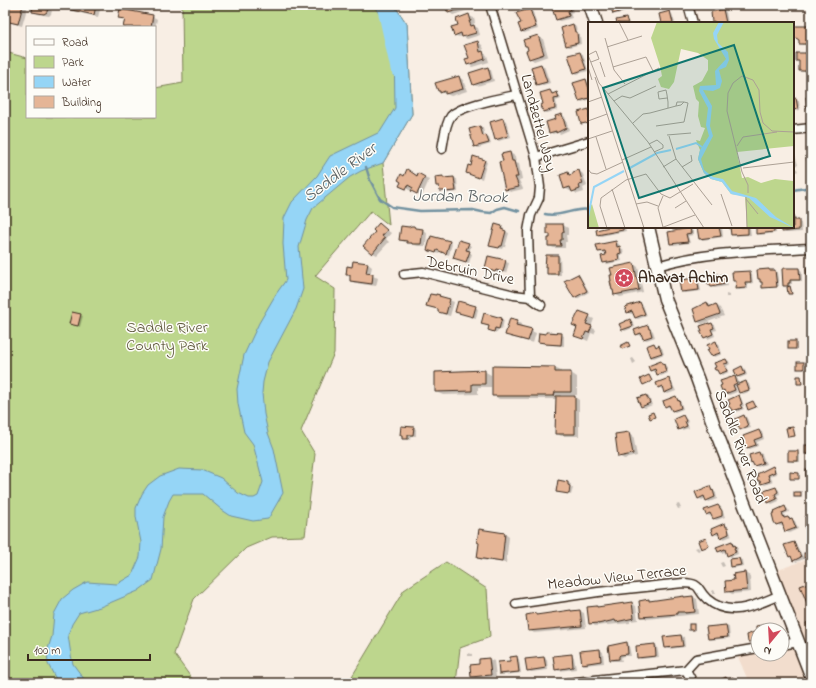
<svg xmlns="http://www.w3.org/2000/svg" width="816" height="688" viewBox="0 0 816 688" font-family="'Indie Flower',sans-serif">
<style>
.built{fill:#f2ddcd}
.green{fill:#bdd68d;stroke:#7c8056}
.water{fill:#95d5f6;stroke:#7191a0}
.shadow{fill:#0003}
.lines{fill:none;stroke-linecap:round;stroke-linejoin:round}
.stream{stroke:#7191a0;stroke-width:2.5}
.river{stroke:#95d5f6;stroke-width:15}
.building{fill:#e5b596;stroke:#3b2a1e}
.street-casing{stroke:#3b2a1e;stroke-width:11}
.secondary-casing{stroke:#3b2a1e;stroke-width:15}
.street{stroke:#fdfcf7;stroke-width:8}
.secondary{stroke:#fdfcf7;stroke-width:12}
.labels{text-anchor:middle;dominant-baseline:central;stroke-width:3;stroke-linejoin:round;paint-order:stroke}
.street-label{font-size:16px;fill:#3b2a1e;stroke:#fdfcf7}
.poi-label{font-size:16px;font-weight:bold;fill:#3b2a1e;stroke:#fdfcf7;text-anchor:start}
.park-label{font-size:16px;fill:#5c553a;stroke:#fdfcf7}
.water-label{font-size:17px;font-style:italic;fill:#565d5f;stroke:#fdfcf7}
.inset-river{fill:none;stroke:#95d5f6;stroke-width:2}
.inset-road{fill:none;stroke:#aca095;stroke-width:1}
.view{fill:#0f766e;fill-opacity:0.15;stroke:#0f766e;stroke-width:2}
.inset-edge{fill:none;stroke:#3b2a1e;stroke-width:2}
</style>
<rect width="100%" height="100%" fill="#f8eee4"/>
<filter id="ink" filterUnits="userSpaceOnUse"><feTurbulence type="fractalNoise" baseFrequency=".025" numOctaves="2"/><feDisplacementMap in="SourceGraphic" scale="8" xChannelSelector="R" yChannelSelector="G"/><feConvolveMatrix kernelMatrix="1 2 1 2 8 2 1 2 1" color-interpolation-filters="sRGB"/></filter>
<g filter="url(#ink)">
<!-- built -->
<polygon class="built" points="804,560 811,560 811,683 749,683 736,652 758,648 758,654 782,654 782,645 798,642 771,573"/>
<!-- green -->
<g class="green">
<polygon points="182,5 394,5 407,24 412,114 383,163 389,225 371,211 315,276 335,289 334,353 301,431 315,454 305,536 272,537 246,548 194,599 174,654 195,683 5,683 5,52 27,58 27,117 155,117 155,88 183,83"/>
<polygon points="446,562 487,589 490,637 460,648 456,683 348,683 404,590"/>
</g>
<!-- water -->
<polygon class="water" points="373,5 394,5 407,24 412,114 383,163 361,171 350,177 313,208 307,220 299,247 303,289 296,309 268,362 263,382 262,393 264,414 268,433 274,449 283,493 268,519 253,521 231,516 222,510 203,494 173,494 169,501 163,517 161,549 153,580 138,591 100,607 79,613 72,624 68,635 71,655 73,664 87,683 58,683 48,664 47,652 52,636 54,614 62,599 73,590 87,582 117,584 132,575 140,557 141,542 136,517 136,508 142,494 148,485 160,476 179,469 202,470 221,478 238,493 249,498 254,498 258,496 263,482 253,444 244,432 238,404 237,389 244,355 259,323 276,294 286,280 283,244 284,218 292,202 317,176 330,156 380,132 395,108 394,48 396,38"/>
<!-- shadow -->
<g class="shadow">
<polygon points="5,5 28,5 22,26 5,21"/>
<polygon points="34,5 48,5 47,8 52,11 51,14 49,16 38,14 33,11"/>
<polygon points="69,5 99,5 101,6 98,17 73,11 68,9"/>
<polygon points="412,5 422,5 415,7"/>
<polygon points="448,5 469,5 469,7 467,7 468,10 453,15 449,12 447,6"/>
<polygon points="552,5 567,5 572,7 573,12 570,13 572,18 560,21 557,20"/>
<polygon points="612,5 625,5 627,9 624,10 624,12 617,14 614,13"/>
<polygon points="789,5 798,5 797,7 795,6 794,8"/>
<polygon points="530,10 533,12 538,29 524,33 522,31 522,24"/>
<polygon points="723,10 726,12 728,23 716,23 713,21"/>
<polygon points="670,12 672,14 675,23 662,23"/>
<polygon points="152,16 157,19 155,29 155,27 124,27 126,20 119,17"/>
<polygon points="469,16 474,18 475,23 473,24 474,26 478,28 480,35 467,39 462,36 459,37 454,35 459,26"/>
<polygon points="573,25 576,27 577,33 580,34 581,44 570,47 567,46"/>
<polygon points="793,27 811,27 811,45 802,45 800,43 799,39 793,39"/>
<polygon points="538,36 543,39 548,56 534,61 530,58 528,47 526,46"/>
<polygon points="478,42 482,45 484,49 482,50 483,53 487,55 489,62 472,67 468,64"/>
<polygon points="580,53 583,54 588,71 577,74 575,72"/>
<polygon points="811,54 811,72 803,72 800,70 800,62 797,60"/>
<polygon points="541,65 544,66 550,83 540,86 537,85"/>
<polygon points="488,68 491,70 494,81 477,86 474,85"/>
<polygon points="459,77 463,80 467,91 451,96 439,91"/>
<polygon points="586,80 589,83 589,100 582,102 580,100"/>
<polygon points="550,91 554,94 557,93 559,95 561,99 556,101 558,110 547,113 544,112 544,104 541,94"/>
<polygon points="793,100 796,100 799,101 800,110 793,111"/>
<polygon points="562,115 565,117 569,130 560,134 558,132 553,134 550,132 557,120"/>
<polygon points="503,119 506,121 511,137 499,141 496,139"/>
<polygon points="480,127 483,128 485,137 489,138 491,144 478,148 475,146 470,130"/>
<polygon points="510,153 515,156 516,163 519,164 522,179 519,180 523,189 510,192 506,189 502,155"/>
<polygon points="793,154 795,155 798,165 793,166"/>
<polygon points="485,161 487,162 482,179 467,173 472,167"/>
<polygon points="796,168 798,171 796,172 794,169"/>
<polygon points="408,171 429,180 422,196 405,188 404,177"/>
<polygon points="579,171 583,174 587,186 583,188 584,192 577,194 572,190 570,191 565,188 568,173 571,176"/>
<polygon points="443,177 445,179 454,178 457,179 458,192 448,193 441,190 440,187 437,185"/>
<polygon points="793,216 796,218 797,221 801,223 802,232 786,233 783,231 783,227 793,227"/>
<polygon points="379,224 391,233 386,239 389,242 377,255 373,253"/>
<polygon points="563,225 568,228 568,235 566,235 567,242 565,242 565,248 554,248 549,246 551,235 548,233"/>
<polygon points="413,227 427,232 426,246 418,246 400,240"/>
<polygon points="502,227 504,229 504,231 509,233 505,247 503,247 502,249 490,245"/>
<polygon points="614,227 625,227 626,231 601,236 598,235"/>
<polygon points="707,227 722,227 723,237 702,240 699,239"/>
<polygon points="731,227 750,227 751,235 734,236 732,234"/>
<polygon points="757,227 776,227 776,233 760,235 757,233"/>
<polygon points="690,229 693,231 693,235 688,236 690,243 674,245 671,244"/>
<polygon points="450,242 452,244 449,255 439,251 439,254 428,250"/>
<polygon points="616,242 619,244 619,247 623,249 624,255 620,255 622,261 607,264 604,262 608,256 607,252 602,253 599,251"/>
<polygon points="468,244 471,246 469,252 472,254 469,263 454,258"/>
<polygon points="558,256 560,257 561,275 551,275 548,273 548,267 546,266"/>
<polygon points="488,257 509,263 506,273 498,271 498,273 489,269"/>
<polygon points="353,262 368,264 372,267 370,275 378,278 376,286 355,283 351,281 351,277 347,274 353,268"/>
<polygon points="634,264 638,267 643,292 620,297 615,294"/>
<polygon points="799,269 802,271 802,281 792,281 792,284 790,284 792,294 790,294 788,287 784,285"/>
<polygon points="775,271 777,272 779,286 763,287 763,283 759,278"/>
<polygon points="750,272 752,274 753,283 748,284 748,289 739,290 736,288 737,282 734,280"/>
<polygon points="578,275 580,276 589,292 577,299 574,297"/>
<polygon points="724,275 726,277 728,286 714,288 709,284"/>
<polygon points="696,279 699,281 701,291 685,293 682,292"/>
<polygon points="726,294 729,295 729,297 726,297"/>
<polygon points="437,295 454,302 450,316 443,314 439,310 428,306"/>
<polygon points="640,303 643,305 647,316 638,319 635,318 634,313 631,314 628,312 627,308"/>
<polygon points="707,303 712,306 716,305 720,308 724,316 702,324 698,322 694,309"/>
<polygon points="475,307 478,309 476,318 456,312"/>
<polygon points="579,312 594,319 591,327 596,330 594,334 591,333 588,341 575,335 578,327"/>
<polygon points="80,315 83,316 80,327 71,323"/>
<polygon points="501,319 504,320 502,330 498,329 497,333 489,330 490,327 482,324"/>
<polygon points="630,320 633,322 635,327 625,331 622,329"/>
<polygon points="517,321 522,324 521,327 536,333 533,343 511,337 507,335"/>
<polygon points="712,324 715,325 717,330 713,331 715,336 708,339 705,337"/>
<polygon points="648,326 653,331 655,337 647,340 644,339 643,335 640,336 637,334"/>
<polygon points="561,334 564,336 564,346 549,345 539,342"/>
<polygon points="716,342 719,344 722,354 715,357 712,355 710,350"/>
<polygon points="654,344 658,347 662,348 664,354 654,358 651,357"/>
<polygon points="633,358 636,362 633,364 631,359"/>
<polygon points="726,360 729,361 730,364 727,366 729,372 722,375 716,370 717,368 715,364"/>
<polygon points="661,362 667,367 668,373 661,376 658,375 656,371 654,372 651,370"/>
<polygon points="742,367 745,369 747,375 740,378 737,376"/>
<polygon points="555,368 561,371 561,373 571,373 577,377 577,395 561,395 560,397 575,397 579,400 579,436 561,436 556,433 557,399 499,399 493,395"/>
<polygon points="484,371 491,375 491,387 478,387 478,394 443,395 436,392"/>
<polygon points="734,377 737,378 740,384 746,382 749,384 751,391 743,394 740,393 737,386 735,386 737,392 729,395 726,393 723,390 721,382"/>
<polygon points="668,379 671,381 676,391 668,394 665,392 664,388 662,389 659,387"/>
<polygon points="646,396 649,397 652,405 645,408 642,406"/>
<polygon points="676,397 681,403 683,409 675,412 672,410 671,406 668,407 665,406"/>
<polygon points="738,397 741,398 744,406 742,406 744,409 736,412 733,411"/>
<polygon points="808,397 811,397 811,403 809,402"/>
<polygon points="683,416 688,421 687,423 689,428 682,430 679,429"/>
<polygon points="744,416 747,418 751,428 743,430 738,425"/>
<polygon points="808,416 811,416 811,421 808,420"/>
<polygon points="413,428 416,429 416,436 411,436 410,440 403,438 403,436 401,435"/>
<polygon points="759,431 762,432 764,439 757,442 758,446 750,449 744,445 746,441"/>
<polygon points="629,433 633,435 637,456 624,459 619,456"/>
<polygon points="797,452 800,454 800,462 792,462 789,460"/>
<polygon points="759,453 762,454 766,464 758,467 752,462"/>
<polygon points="773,468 775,469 777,474 770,476 773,482 765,485 759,481"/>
<polygon points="559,481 571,484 570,487 573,488 571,495 558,491"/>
<polygon points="710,487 716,493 717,499 709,502 706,498 702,500 699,498"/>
<polygon points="776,488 779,490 780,494 777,495 779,501 772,504 766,499"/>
<polygon points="679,504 681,508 678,509 676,505"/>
<polygon points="718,506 721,507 725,517 717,520 714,519 712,514 709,516 707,514"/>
<polygon points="785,507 788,509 789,512 784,514 786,519 795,521 798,529 789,533 786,531 784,525 780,526 775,521"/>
<polygon points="725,524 727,526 732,536 724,539 721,537 720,534 717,535 714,534"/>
<polygon points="479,530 505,534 509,537 506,563 482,560 478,558 480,543"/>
<polygon points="731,542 738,548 738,549 737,550 738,554 731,557 728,555 727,551 722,553 719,551"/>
<polygon points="794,543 796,544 804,559 796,562 790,556"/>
<polygon points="698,547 700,550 698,551 695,548"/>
<polygon points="739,559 742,560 743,566 733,568 731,566 730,560"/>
<polygon points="723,562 725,566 722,567 720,563"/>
<polygon points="745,573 750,576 751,592 732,594 727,591 735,581"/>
<polygon points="714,590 716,594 713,594 712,591"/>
<polygon points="693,597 697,599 699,614 647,619 642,616 649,601 650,602"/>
<polygon points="631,603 636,606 638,620 630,621 630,623 595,626 590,623 599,608"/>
<polygon points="580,611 584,613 586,628 534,633 529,630 535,614 537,616"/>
<polygon points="769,625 772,627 772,630 758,630 758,642 752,643 749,642 758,632 757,627"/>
<polygon points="726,626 729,627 730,638 711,640 709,639"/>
<polygon points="681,636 684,637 685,647 669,649 666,647"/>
<polygon points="627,643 629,645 631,656 624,656 621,658 622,661 613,661 611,660"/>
<polygon points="655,645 657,646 659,657 641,659 638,657"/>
<polygon points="600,650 603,652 604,663 585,665 583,663"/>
<polygon points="468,653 472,654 472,656 468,656"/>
<polygon points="571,655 574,657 576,669 559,671 556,669"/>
<polygon points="516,657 519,659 521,673 503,675 500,674"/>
<polygon points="544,658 547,659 548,670 531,672 528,670 526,660"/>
<polygon points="489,659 494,661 496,677 476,679 472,677 481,665 480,660"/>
<polygon points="726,678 729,680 733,678 738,683 720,683"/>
</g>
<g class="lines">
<!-- stream -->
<g class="stream">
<polyline points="366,167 370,180 380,199 392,207 420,211 473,210 482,212 491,213 497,209 505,207 519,211"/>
<polyline points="793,190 811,187"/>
<path d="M545 214C560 218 575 207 589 210"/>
</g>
<!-- river -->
<polyline class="river" points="384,5 398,69"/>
</g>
<!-- building -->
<g class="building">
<polygon points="5,5 23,5 18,24 5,21"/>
<polygon points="33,5 45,5 48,7 47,12 44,14 32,12"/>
<polygon points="68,5 96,5 94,15 67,9"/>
<polygon points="463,5 464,8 448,13 445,6"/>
<polygon points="551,5 569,5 571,10 568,11 569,16 556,20"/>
<polygon points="610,5 624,5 624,8 621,8 622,11 613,14"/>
<polygon points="120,9 153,15 151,27 123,27 125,19 118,18"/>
<polygon points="530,9 536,27 521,32 518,24 521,23 516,13"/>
<polygon points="723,9 726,23 715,23 714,21 712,22 711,12"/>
<polygon points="670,11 673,23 661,23 659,14"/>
<polygon points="469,14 471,21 469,21 471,26 474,25 476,33 462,37 461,33 454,36 451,27 458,25 456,19"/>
<polygon points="626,18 628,23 617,23 616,20"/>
<polygon points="573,24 575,32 577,32 578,43 566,46 561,28"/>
<polygon points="793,26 811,26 811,44 799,44 799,40 796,38 793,38"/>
<polygon points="538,35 544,54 529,59 526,51 528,50 527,46 525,46 523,40"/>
<polygon points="478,41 480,52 483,51 485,59 467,65 465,59 469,58 464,45"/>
<polygon points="580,52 586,69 574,73 568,55"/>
<polygon points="796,53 811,53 811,71 799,71 799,61 796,61"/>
<polygon points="541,64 547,82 536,85 531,67"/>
<polygon points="488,67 491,79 473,85 469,73"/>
<polygon points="459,76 463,89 445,94 445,91 440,93 440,91 438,91 435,83"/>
<polygon points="586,79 589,89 589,98 579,101 573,83"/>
<polygon points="550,90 552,94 557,92 559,98 554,99 555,109 543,112 541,105 543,104 540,93"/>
<polygon points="811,96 811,108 807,108 806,97"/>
<polygon points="796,98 798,109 793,110 793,99"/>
<polygon points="589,109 589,124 587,124 586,123 581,124 578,112"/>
<polygon points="562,114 566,128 556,133 556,131 549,133 546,122 556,119 555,116"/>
<polygon points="503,118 508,136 495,140 490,122"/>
<polygon points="480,126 483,136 486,135 489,143 474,147 469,129"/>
<rect x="807" y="149" width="4" height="11"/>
<polygon points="510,152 512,161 514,161 518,177 515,177 519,187 505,190 499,162 503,161 501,154"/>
<polygon points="473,156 485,160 479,178 466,173 468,165 471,166"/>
<polygon points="407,169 417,176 418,173 425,177 417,194 411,191 413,188 408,185 406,189 399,186 401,182 398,180 401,174 404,176"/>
<polygon points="579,170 583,184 579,185 580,189 572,192 570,187 564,189 560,175 568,172 569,175 573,174 573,172"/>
<polygon points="443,176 443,178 454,177 456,191 444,192 444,191 440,191 439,186 436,186 435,177"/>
<polygon points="793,215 794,220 799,220 799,230 782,232 782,227 793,227"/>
<polygon points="808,219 811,219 811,232 807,232 807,222 808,222"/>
<polygon points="379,223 387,230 382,236 385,238 372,254 363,246 375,232 373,230"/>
<polygon points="495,224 502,226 501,229 506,231 502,246 500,246 499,248 489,246"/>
<polygon points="547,224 563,224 564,232 562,233 562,240 560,240 561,246 548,246 548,238 550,238 550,234 547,234"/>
<polygon points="401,226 409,227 411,226 414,226 415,228 423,229 421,244 412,244 412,243 407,243 407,241 399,240"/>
<polygon points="609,227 623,227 623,230 597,235 596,230"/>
<polygon points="697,227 719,227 721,236 699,239"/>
<polygon points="730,227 748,227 748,234 731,235"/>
<polygon points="756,227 774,227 774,232 756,234"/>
<polygon points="690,228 691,233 686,234 688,242 670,244 668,232"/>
<polygon points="431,236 450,241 446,254 437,250 436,253 427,250"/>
<polygon points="459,240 469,243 466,250 470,251 466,262 453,258"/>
<polygon points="616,241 617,247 620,246 621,253 618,254 619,260 603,263 601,256 606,255 605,251 598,252 596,245"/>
<polygon points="546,255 558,255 558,274 547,274 547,267 545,267"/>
<polygon points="488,256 506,260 503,272 496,270 495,272 485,268"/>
<polygon points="353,261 368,263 366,273 373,274 372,284 350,281 350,275 346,275 347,266 352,267"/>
<polygon points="634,263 639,290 614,295 613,290 612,290 610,281 611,281 610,275 612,275 610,268"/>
<polygon points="810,267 811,267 811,284 810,284 809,276 807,276 806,268"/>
<polygon points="785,268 799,268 800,280 790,280 790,283 788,283 788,286 783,286 782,269"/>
<polygon points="769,269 769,270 775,270 777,287 762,288 762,282 760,282 760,279 758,279 757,270"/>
<polygon points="750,271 751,282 745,282 746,288 735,289 736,281 733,281 732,272"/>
<polygon points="578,274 587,291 574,298 564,281"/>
<polygon points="718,274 718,275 724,274 725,284 711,287 710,285 708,285 706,276"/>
<polygon points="692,278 697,278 699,290 681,292 679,281"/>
<polygon points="790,286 792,294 788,294 787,287"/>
<polygon points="430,294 436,295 436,294 440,295 439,296 450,299 446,314 438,312 438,309 426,306"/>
<polygon points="809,300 811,300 811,325 808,325"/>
<polygon points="458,301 476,306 473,317 455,312"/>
<polygon points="640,302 645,314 635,318 632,311 627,313 625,307"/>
<polygon points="707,302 709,307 716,304 720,314 697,322 693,309"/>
<polygon points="579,311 590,315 586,324 592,326 589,333 586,332 583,339 574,336 577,327 572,325"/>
<polygon points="72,312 81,314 78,326 69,324"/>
<polygon points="484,313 502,318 499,329 495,328 494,332 488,330 489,326 481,324"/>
<polygon points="510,318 518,320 516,325 532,329 528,341 505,335"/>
<polygon points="630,319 633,326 622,330 619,324"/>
<polygon points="709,323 709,324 712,323 714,328 711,329 713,334 704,338 700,331 702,331 700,326"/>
<polygon points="648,325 649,329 650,329 652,336 643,339 641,333 636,335 634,330"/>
<polygon points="546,332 562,333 561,345 545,344 545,343 538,342 539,333 546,334"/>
<polygon points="716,341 720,353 711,356 707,350 709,349 707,345"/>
<rect x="788" y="341" width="8" height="8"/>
<polygon points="628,342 630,346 622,349 620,346"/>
<polygon points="654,343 656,347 659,345 662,353 650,357 646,346"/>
<polygon points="726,359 728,363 724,364 727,371 719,374 717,370 715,370 714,368 716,367 714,363"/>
<polygon points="661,361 663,365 664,364 666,372 657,375 655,369 650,371 648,366"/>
<rect x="797" y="362" width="7" height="7"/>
<polygon points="492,366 555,367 555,372 571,372 571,392 555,392 554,396 492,396"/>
<polygon points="742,366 745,374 737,377 734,370"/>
<polygon points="485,370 485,384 472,384 472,391 435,392 435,372"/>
<polygon points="649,375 652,381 643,385 640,379"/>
<polygon points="735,376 737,383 733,385 735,390 725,394 724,390 722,391 720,386 722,385 720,381"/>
<polygon points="797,376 801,376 802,384 797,384"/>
<polygon points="669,378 670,382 671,382 673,389 664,393 662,386 658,388 656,383"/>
<polygon points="746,381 749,390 739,393 736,385"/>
<polygon points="646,395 650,403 641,407 637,398"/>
<polygon points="739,395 742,404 740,405 742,408 733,411 728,405 730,404 728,400"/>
<polygon points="556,396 575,396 575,434 555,434"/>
<polygon points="676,396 678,401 679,400 681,408 672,411 669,405 665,407 663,401"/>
<polygon points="753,401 756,407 748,410 746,404"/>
<polygon points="653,412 655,417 650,419 648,414"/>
<polygon points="683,415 686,421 685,421 687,426 678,430 674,419"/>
<polygon points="744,415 748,426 740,430 738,425 737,426 735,419"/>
<polygon points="401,426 414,427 413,435 408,435 408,439 402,439 402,435 400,435"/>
<polygon points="793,427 795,436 788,437 786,428"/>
<polygon points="759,430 762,437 754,440 756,445 747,448 745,445 744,446 742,441 744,440 743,436"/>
<polygon points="629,432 633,454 618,457 615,434"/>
<rect x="805" y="445" width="6" height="9"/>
<rect x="788" y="451" width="10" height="10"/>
<polygon points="759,452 763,463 754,466 752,462 751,463 749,455"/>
<polygon points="773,466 775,472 768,475 770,481 761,484 760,481 758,481 757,478 758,477 757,474"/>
<rect x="806" y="469" width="5" height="7"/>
<polygon points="790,472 799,473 799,479 790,479"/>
<polygon points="558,480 568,482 568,485 570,486 569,494 556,492"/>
<polygon points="710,486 712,491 713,490 715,497 706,501 704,496 698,499 695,492"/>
<polygon points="776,487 778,492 775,494 777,499 768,503 767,499 765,500 764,491"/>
<rect x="794" y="492" width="7" height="5"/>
<polygon points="718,505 722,511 722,516 713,519 710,513 706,515 704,510"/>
<polygon points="785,506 787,511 782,513 784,518 788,517 789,519 792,518 796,528 785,532 782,523 776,525 774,522 772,514 775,512 774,511"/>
<rect x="805" y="517" width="6" height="11"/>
<polygon points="725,523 726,527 728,527 729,534 720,538 718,532 713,535 711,529"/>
<polygon points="479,529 505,533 502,562 477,558 479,543 477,542"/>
<polygon points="706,538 709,546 701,549 698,541"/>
<polygon points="732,541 733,546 735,545 736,547 734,548 736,552 727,556 725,549 718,552 716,547"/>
<polygon points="794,542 798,553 799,552 801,557 793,561 791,556 789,557 784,545"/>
<rect x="804" y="553" width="7" height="5"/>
<polygon points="739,558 741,565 730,567 729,559"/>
<polygon points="745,572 747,590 726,592 725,581 734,580 733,574"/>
<polygon points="811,582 811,613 800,586"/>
<polygon points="684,596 684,597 693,596 695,612 685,613 685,612 677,612 677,614 641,617 639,601 649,599 649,601"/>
<polygon points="632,602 634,618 616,622 615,620 598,624 598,623 589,624 587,607 597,606 597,607"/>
<polygon points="571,610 571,611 580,610 582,626 528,631 526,615 536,613 536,615"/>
<polygon points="811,621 811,633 809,634 806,623"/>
<rect x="689" y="624" width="5" height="6"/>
<polygon points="769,624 770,630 758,630 758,641 748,642 747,635 756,631 756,626"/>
<polygon points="726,625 728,637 708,639 706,627"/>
<polygon points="681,635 683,646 665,648 663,637"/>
<polygon points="627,642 628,654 620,655 619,656 619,659 610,660 608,646"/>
<polygon points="655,644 656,656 637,658 636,646"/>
<polygon points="600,649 601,661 582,664 580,651"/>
<polygon points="572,654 573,667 555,670 553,656"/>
<polygon points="517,656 519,672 499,674 498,662 510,661 510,657"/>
<polygon points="544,657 546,668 527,671 525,659"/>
<polygon points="489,658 491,675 471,677 470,665 479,664 479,659"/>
<polygon points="726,677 727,680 733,677 735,683 718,683 718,681"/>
</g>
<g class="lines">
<defs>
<g id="street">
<polyline points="490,5 536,157 540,187 539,198 531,215 528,231 530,297"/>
<polyline points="688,5 693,23"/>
<polyline points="793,130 811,128"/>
<path d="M442 149C444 139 445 124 451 116 461 105 502 98 516 95"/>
<polyline points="536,157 589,141"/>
<path d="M657 266C707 251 759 251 811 248"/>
<polyline points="404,274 423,272 514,295 530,297 541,305"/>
<path d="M516 604 598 592 683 583C703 584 695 588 707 599 730 619 756 605 780 595"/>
<polyline points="782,645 798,642"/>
<polyline points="686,670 693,683"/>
<polyline points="567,683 686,670 696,659 758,648"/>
</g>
<g id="secondary">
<polyline points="590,5 596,23"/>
<polyline points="648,227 665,299 697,378 717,434 811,675"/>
</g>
</defs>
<!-- street casing -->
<use href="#street" class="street-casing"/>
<!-- secondary casing -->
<use href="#secondary" class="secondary-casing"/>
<!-- street -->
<use href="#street" class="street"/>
<!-- secondary -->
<use href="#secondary" class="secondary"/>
</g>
</g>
<!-- icons -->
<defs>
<symbol id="synagogue-disc" viewBox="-11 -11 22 22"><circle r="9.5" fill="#d1495b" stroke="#fdfcf7"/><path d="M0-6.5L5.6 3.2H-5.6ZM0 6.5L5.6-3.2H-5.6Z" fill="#fff"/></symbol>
</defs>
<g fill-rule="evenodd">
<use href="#synagogue-disc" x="613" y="267" width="22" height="22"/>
</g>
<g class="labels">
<!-- street labels -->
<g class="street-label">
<text transform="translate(538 123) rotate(75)">Landzettel Way</text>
<text transform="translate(470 271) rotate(12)">Debruin Drive</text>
<text transform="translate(740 447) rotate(69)">Saddle River Road</text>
<text transform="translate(617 578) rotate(-6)">Meadow View Terrace</text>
</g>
<!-- poi labels -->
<g class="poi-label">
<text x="638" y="278">Ahavat Achim</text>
</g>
<!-- park labels -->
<g class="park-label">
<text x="167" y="328">Saddle River<tspan x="167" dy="18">County Park</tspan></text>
</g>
<!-- water labels -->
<g class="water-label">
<text transform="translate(340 173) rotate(-37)">Saddle River</text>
<text transform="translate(460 197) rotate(1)">Jordan Brook</text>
</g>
</g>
<!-- overview -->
<g transform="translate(588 22)">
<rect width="206" height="206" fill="#f8eee4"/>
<path d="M69 0H206V124L149 130 154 156 160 155 173 161 187 157 205 159 206 206 159 205 157 174 143 172 134 160 123 157 116 151 110 137 112 128 108 118 112 119 117 106 113 105 110 94 111 80 108 77 105 64 114 59 120 48V38L110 31 93 27 86 60 81 67 73 65 70 57 74 54 72 44 63 16ZM4 182 11 206H0V188Z" fill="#bdd68d"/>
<path d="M131 0H136L129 13 130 21 140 30 141 38 138 45 131 48 134 59 132 66 125 69 115 68 124 84 122 104 125 114 113 137 116 148 125 155 135 157 144 169 168 176 188 195 206 206 182 195 161 176 143 172 134 160 123 157 116 151 110 137 112 128 121 114 118 103 120 86 111 69 112 64 128 63 127 49 138 37 126 17 125 11Z" fill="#95d5f6"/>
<path class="inset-river" d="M88 127 108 121 114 125M40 147 69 131 83 128M0 195 6 165 36 149"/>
<path class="inset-road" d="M31 0 40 18M17 16 26 48 37 62M19 25 54 14M0 33 8 29 11 37 3 40M0 33 11 61 60 120 116 206M12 40 17 55M0 45 4 58M25 45 58 35 65 49M7 55 56 206M20 72 71 46M79 76 71 77 70 70 78 68 79 73 80 80V86M26 79 34 74 42 76 68 64M0 80 14 75M0 99 19 92M45 101 55 92 62 91 88 84 93 83 96 80H89L88 84M68 104 96 100 100 81 96 80M79 113 103 111M81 114 88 137 124 183M8 115 18 147M0 117 24 109M61 122 69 118 75 123V126L66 130M149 124 155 115 189 110M34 138 63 125M75 145 88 137M94 145 104 139 103 133M155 146 206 140M0 147 3 151 9 152 35 140M24 167 37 206M160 171V163L154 150 139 89 140 71 145 61 154 54 165 58 171 68 172 90 175 101 184 109 206 110M133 172 144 204M75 174 70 186 75 205M158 175 159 205M158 177 170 192M48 182 59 180 70 184M87 186 98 179M19 206 12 184 13 176 38 158 58 152 73 172 82 176 105 162M73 206 107 193M154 206H168"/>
<path class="view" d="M146 23 182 134 51 176 15 66Z"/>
<rect width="206" height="206" class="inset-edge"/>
</g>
<!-- margin -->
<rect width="816" height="688" fill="none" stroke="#fdfcf7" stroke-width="20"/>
<rect x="10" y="10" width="796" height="668" fill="none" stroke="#3b2a1e" stroke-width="1.5" filter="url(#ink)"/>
<!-- legend -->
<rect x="26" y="26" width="130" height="92" fill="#fdfcf7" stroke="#afa8a0"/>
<rect x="34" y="39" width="20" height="6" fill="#fdfcf7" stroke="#afa8a0"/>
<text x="62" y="46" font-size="12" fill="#3b2a1e">Road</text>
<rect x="34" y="56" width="20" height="12" fill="#bdd68d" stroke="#afa8a0"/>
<text x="62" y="66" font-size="12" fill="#3b2a1e">Park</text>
<rect x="34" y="76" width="20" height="12" fill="#95d5f6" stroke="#afa8a0"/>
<text x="62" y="86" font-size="12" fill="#3b2a1e">Water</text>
<rect x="34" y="96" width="20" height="12" fill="#e5b596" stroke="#afa8a0"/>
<text x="62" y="106" font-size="12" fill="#3b2a1e">Building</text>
<!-- north arrow -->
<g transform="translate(770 642) rotate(198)"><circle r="19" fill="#fdfcf7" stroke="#afa8a0"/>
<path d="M0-3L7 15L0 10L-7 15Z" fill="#d1495b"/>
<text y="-6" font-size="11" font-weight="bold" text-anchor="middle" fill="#3b2a1e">N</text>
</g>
<!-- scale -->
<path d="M28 654v6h122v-6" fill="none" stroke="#3b2a1e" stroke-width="2"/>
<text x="34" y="654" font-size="12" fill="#3b2a1e" stroke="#fdfcf7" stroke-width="3" paint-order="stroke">100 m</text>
</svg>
